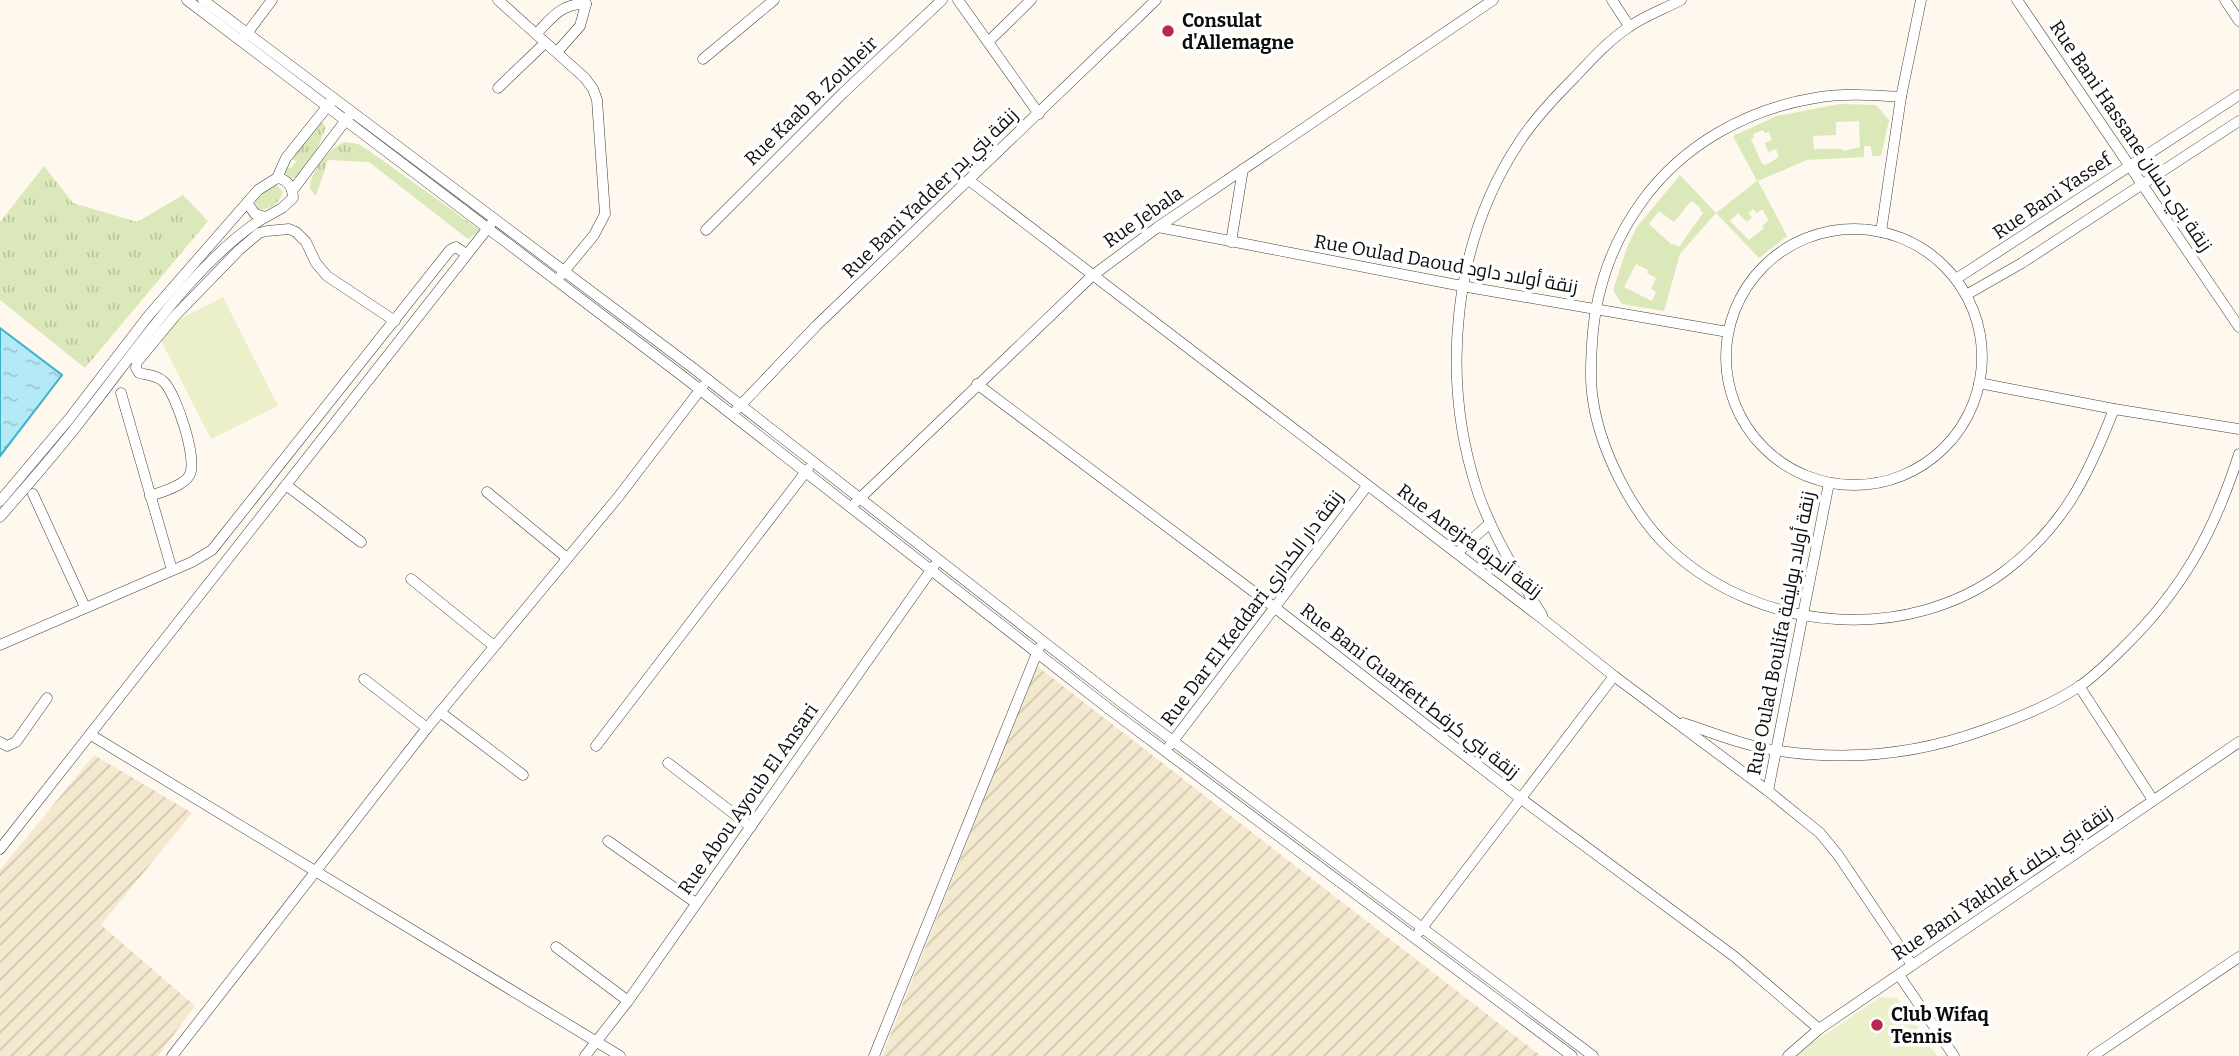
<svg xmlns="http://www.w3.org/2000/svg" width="2239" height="1056" viewBox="0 0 2239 1056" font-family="Bitter,Cairo,serif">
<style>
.farmland{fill:url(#farmland-furrows)}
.grass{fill:url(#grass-tufts)}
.park{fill:#dbe8b9;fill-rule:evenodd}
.pitch{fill:#ebf0ca}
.water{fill:url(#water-ripples);stroke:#3db0ca;stroke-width:2}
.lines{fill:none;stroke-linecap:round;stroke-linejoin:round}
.minor-casing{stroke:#404040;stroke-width:11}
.minor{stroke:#fff;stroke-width:10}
.poi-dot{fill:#bb284e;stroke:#fff;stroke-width:2.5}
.labels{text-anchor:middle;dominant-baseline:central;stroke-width:7;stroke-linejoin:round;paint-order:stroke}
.poi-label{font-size:19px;font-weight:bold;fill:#0d0d0d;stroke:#fff;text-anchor:start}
.street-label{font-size:19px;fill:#0d0d0d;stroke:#fff}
</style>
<defs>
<pattern id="farmland-furrows" width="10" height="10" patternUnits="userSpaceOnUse" patternTransform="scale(1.75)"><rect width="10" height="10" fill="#f4e9cf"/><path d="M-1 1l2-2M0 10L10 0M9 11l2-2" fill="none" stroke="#d0c7b1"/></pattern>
<pattern id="grass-tufts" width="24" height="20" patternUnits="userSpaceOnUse" patternTransform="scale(1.75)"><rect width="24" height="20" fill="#dbe8b9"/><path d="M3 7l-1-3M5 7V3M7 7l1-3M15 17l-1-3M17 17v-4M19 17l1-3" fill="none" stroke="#bbc69e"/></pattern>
<pattern id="water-ripples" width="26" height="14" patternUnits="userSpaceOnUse" patternTransform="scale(1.75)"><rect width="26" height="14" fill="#b4eaf5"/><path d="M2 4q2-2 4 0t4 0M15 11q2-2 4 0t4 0" fill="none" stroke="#9ac8d1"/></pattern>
</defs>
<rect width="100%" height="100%" fill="#fff8ee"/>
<!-- farmland -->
<g class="farmland">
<polygon points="1037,666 1541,1056 882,1056"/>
<polygon points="94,755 192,813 101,925 195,1006 158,1056 0,1056 0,870"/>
</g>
<!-- grass -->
<g class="grass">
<polygon points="320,123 323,123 326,127 314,156 298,177 291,178 283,171 285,166 290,169 296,162 292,158"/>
<path d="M345 142 358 144 368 150 480 230 468 239 369 162 328 160 316 196 310 189C310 172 329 148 345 142Z"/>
<polygon points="44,166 73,203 137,222 183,195 208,221 85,368 0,300 0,222"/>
<path d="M277 185 283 192C280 202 270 211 258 209L255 202C259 192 267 187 277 185Z"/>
</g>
<!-- park -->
<path class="park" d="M1840 104 1876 105 1889 120 1881 156H1872L1871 146H1864V157L1807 160 1758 181 1787 236 1759 258 1716 213 1680 254 1664 311 1622 304 1613 290 1628 245 1637 227 1680 175 1716 213 1757 181 1733 136 1777 116ZM1859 121 1860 147 1843 151 1842 149H1814L1813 136 1836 135V122ZM1763 130 1765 133 1769 132 1772 140 1765 143 1768 152 1776 149 1779 157 1766 165 1762 164 1751 139 1754 137 1753 134ZM1691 201 1701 208 1700 210 1703 213 1679 247 1674 244 1672 245 1649 224 1659 211 1674 222ZM1753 209 1757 213 1762 209 1769 220 1762 226 1764 228 1749 240 1730 221 1738 213 1747 222 1752 217 1748 213ZM1636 264 1648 270 1647 273 1656 278 1651 289 1656 292 1652 301 1624 287Z"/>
<!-- pitch -->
<g class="pitch">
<polygon points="223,297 278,406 211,439 156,331"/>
<polygon points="1881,997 1897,998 1937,1056 1796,1056 1800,1051"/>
</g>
<!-- water -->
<polygon class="water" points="0,328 62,375 0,456"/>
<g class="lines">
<defs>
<g id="minor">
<polyline points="187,0 685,378 1109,709 1572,1056"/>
<polyline points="203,0 693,368 1117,699 1593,1056"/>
<polyline points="498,0 585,78 593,89 597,100 605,214 594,235 561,275"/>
<polyline points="958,0 1039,114"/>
<polyline points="1612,0 1629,26"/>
<polyline points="2017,0 2239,327"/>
<polyline points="2225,0 2239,21"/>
<path d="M536 34C552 18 561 3 586 4"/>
<polyline points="245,36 272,0"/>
<polyline points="989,41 1031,0"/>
<polyline points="557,52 580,26 586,4"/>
<polyline points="703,59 774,0"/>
<polyline points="498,88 545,43"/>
<path d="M1901 97C1873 95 1843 93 1815 98 1747 109 1683 145 1643 200 1612 242 1595 291 1592 344 1591 360 1590 377 1592 393 1598 447 1632 515 1672 551 1762 633 1908 644 2005 571 2064 526 2088 476 2114 409"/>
<polyline points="277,178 286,158 331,102"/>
<polyline points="970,181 1544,620 1614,676 1768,791 1820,833 1838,855 1912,965"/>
<polyline points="292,191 349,116"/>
<polyline points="1158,227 1462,286 1728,332"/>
<circle cx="1854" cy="357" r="128"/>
<polyline points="706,230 843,93 942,0"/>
<polyline points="1881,232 1901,97 1921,0"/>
<polyline points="1231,242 1243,169"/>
<polyline points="1956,279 2239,95"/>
<polyline points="1966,295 2022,263 2239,121"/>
<polyline points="1979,383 2114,409 2239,429"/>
<polyline points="977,384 1274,607 1520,798 1735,957 1819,1029"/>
<polyline points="121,393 172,570"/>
<polyline points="737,409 816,326 1156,0"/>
<polyline points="286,485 361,542"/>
<polyline points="487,492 567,558"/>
<polyline points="33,494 85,607"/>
<path d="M150 496C161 492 183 486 189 476 199 461 176 394 164 382 157 375 148 375 139 373L136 368 137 362 175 316 239 250 259 233 267 231 289 229 296 232 306 242 316 263 327 276 395 321"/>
<path d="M0 501 69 419 149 315 258 190 277 178C287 179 293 187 293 198L282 208 266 217 255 214 248 204"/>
<polyline points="855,503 1092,276 1158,227 1493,0"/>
<path d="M0 517C29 483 59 450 86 414 136 351 196 260 265 217"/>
<polyline points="1457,553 1490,523"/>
<polyline points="411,579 494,646"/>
<path d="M1542 615C1518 576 1493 536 1478 493 1440 379 1452 243 1520 141 1535 118 1555 97 1575 77 1591 60 1609 40 1629 27 1644 16 1664 9 1681 0"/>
<polyline points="0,645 192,562 212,550 450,250 456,247 466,254"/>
<polyline points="364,679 427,728"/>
<polyline points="2079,686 2153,800"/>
<polyline points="440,712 523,775"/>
<path d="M1683 723C1714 733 1747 747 1780 751 1848 761 1918 754 1984 730 2016 719 2051 705 2080 686 2096 675 2110 661 2124 647 2183 589 2214 532 2239 454"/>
<polyline points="91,735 620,1056"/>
<polyline points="0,742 7,746 16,742 47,698"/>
<polyline points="1170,745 1367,486"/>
<polyline points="596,746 808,469"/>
<polyline points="668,763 751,827"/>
<polyline points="1768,791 1829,483"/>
<polyline points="608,841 696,903"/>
<polyline points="0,849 491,224"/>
<polyline points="1419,932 1614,676"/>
<polyline points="556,947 628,1001"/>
<polyline points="1899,975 1954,1056"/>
<polyline points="172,1056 427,728 619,496 703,386"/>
<polyline points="585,1056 628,1001 934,566"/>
<polyline points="874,1056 1039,648"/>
<polyline points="1788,1056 1819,1029 2239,742"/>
<polyline points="2093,1056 2239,957"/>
</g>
</defs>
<!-- minor casing -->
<use href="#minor" class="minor-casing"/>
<!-- minor -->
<use href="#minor" class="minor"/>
</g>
<!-- markers -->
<g class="poi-dot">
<circle cx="1168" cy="31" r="7"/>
<circle cx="1877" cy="1025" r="7"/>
</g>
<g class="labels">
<!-- poi labels -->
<g class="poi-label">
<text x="1182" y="20">Consulat<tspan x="1182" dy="22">d'Allemagne</tspan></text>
<text x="1891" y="1014">Club Wifaq<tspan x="1891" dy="22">Tennis</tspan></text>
</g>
<!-- street labels -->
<g class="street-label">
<text transform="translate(811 101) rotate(-44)">Rue Kaab B. Zouheir</text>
<text transform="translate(2131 136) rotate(56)">Rue Bani Hassane زنقة بني حسان</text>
<text transform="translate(930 193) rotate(-44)">Rue Bani Yadder زنقة بني يدر</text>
<text transform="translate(2052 196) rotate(-34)">Rue Bani Yassef</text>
<text transform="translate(1143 217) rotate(-35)">Rue Jebala</text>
<text transform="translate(1446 264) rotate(10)">Rue Oulad Daoud زنقة أولاد داود</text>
<text transform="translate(1470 541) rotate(37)">Rue Anejra زنقة أنجرة</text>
<text transform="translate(1252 608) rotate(-53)">Rue Dar El Keddari زنقة دار الكداري</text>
<text transform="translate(1781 633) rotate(-79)">Rue Oulad Boulifa زنقة أولاد بوليفة</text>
<text transform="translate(1410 691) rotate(38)">Rue Bani Guarfett زنقة بني كرفط</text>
<text transform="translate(748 799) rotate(-55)">Rue Abou Ayoub El Ansari</text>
<text transform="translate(2002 883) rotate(-34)">Rue Bani Yakhlef زنقة بني يخلف</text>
</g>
</g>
</svg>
